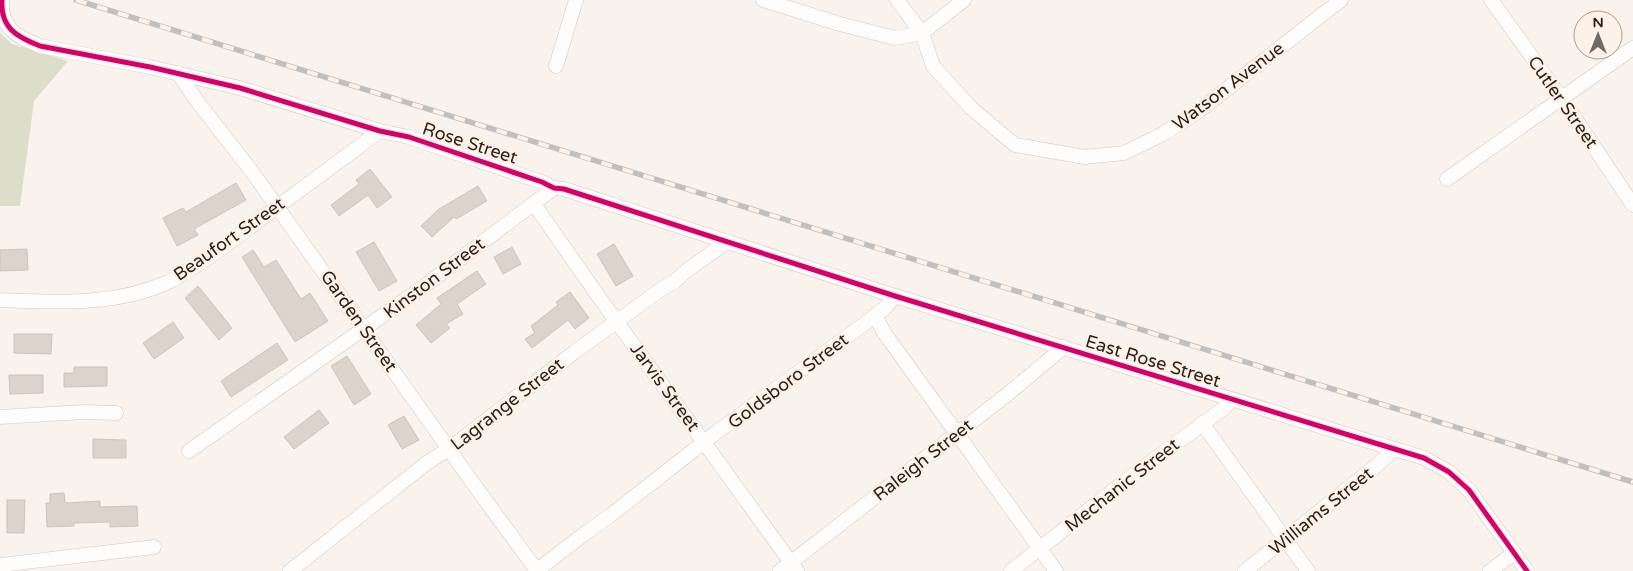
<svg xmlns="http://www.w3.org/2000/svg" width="1633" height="571" viewBox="0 0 1633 571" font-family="'Varela Round',sans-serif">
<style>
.green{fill:#dcdec9}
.building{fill:#dcd3cd;stroke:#cdc4be}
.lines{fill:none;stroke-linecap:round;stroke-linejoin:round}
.street-casing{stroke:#d1c8c2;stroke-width:15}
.street{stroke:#fefdfc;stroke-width:14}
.rail-casing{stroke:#c2c0be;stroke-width:5.5}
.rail{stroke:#fef1e8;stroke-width:4;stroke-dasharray:11;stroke-linecap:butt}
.cycleway-casing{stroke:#fef1e8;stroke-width:8}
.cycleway{stroke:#d6006c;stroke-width:5}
.labels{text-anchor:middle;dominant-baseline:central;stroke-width:5;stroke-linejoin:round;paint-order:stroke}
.street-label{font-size:18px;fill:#2a1f17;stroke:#fef1e8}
</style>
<rect width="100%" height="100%" fill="#f9f2ed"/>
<!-- green -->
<polygon class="green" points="0,33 12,44 68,61 34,101 20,206 0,206"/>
<!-- building -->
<g class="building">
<polygon points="370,169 392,197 377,208 368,195 339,216 331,205 359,184 356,180"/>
<polygon points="236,183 246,200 194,229 198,235 177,246 163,218 183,208 186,212"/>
<polygon points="478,186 487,201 456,219 454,217 432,237 421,226 439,209"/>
<polygon points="374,242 397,281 379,291 356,252"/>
<polygon points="614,244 633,276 616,286 597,254"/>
<polygon points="512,247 521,264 503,274 494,257"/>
<polygon points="27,249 28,270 0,271 0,250"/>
<polygon points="253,250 264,267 276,260 301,299 310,293 328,321 295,342 242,257"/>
<polygon points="477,271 486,284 457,304 463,314 446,324 450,328 431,343 416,325 441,304 437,298"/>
<polygon points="198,286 232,328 219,340 185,298"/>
<polygon points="570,292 589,318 575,329 568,320 532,348 525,339 535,333 531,326 558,305 556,302"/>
<polygon points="173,322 184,338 154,359 143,343"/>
<polygon points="14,334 52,334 51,354 14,353"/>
<polygon points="277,343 288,360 231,397 221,381"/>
<polygon points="347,356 371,394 354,405 331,366"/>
<polygon points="74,367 107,367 107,386 64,387 64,373 74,373"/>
<polygon points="9,375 43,375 43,393 10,394"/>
<polygon points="319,410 329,423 294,449 284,437"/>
<polygon points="404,416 419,440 402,449 388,425"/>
<polygon points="93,439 126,440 126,458 93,458"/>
<polygon points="64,493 65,503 100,501 100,507 137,506 138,526 110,527 110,522 74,523 74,526 47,527 46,503 50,503 50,494"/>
<polygon points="7,500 25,500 24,533 7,533"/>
</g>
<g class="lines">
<defs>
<g id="street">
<path d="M2 0C0 28 17 37 40 46L150 67 240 88 380 131 409 137 542 182 554 188 564 189 895 296 1424 458 1449 472 1469 490 1527 571"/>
<polyline points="763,0 840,24 895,38 922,33 964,0"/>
<polyline points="897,0 922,33 933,66 971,108 1015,145 1085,157 1124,153 1163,134 1196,113 1341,0"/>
<polyline points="1491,0 1562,99 1633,205"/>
<polyline points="556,66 576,0"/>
<polyline points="178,73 197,101 253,173 475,486 537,571"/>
<polyline points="1447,179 1633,48"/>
<polyline points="532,204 536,207 601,300 797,571"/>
<path d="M0 300C57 302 113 306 166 283 184 275 199 263 215 253L380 131"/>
<polyline points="875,316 885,334 1056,571"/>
<polyline points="0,417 84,412 116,413"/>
<polyline points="1202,423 1308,571"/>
<polyline points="189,451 422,288 554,188"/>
<polyline points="0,565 154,547"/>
<polyline points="290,571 428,462 449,449 576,351 663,288 674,282 686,271 727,242"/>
<polyline points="536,571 583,535 611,515 713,435 875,316 887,306 895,296"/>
<polyline points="780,571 1009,393 1064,347"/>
<polyline points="1011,571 1128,479 1224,408 1232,400"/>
<polyline points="1245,571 1376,466 1395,449"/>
<polyline points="1490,571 1514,553"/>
</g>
</defs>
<!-- street casing -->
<use href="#street" class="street-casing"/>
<!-- street -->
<use href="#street" class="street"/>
<defs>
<polyline id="rail" points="76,0 1633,482"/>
</defs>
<!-- rail casing -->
<use href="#rail" class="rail-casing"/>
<!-- rail -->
<use href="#rail" class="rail"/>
<defs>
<path id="cycleway" d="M2 0C0 28 17 37 40 46L150 67 240 88 380 131 409 137 542 182 554 188 564 189 895 296 1424 458 1449 472 1469 490 1527 571"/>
</defs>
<!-- cycleway casing -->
<use href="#cycleway" class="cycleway-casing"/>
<!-- cycleway -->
<use href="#cycleway" class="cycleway"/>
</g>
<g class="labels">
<!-- street labels -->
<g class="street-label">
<text transform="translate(1228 86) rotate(-37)">Watson Avenue</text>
<text transform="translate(1563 102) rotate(55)">Cutler Street</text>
<text transform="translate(470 143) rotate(18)">Rose Street</text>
<text transform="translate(229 239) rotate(-35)">Beaufort Street</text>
<text transform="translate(434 278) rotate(-37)">Kinston Street</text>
<text transform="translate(359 321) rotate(55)">Garden Street</text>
<text transform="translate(1153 361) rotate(17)">East Rose Street</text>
<text transform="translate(788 381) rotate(-37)">Goldsboro Street</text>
<text transform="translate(665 387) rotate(54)">Jarvis Street</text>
<text transform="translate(507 404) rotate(-38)">Lagrange Street</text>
<text transform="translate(923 460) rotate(-38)">Raleigh Street</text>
<text transform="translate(1122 485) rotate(-38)">Mechanic Street</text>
<text transform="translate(1321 511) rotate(-39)">Williams Street</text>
</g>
</g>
<!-- north arrow -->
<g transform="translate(1598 35)"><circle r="24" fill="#fef1e8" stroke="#a99d94"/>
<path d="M0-4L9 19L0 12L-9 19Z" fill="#726962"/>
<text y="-8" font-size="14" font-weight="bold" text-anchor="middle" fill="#2a1f17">N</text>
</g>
</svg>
